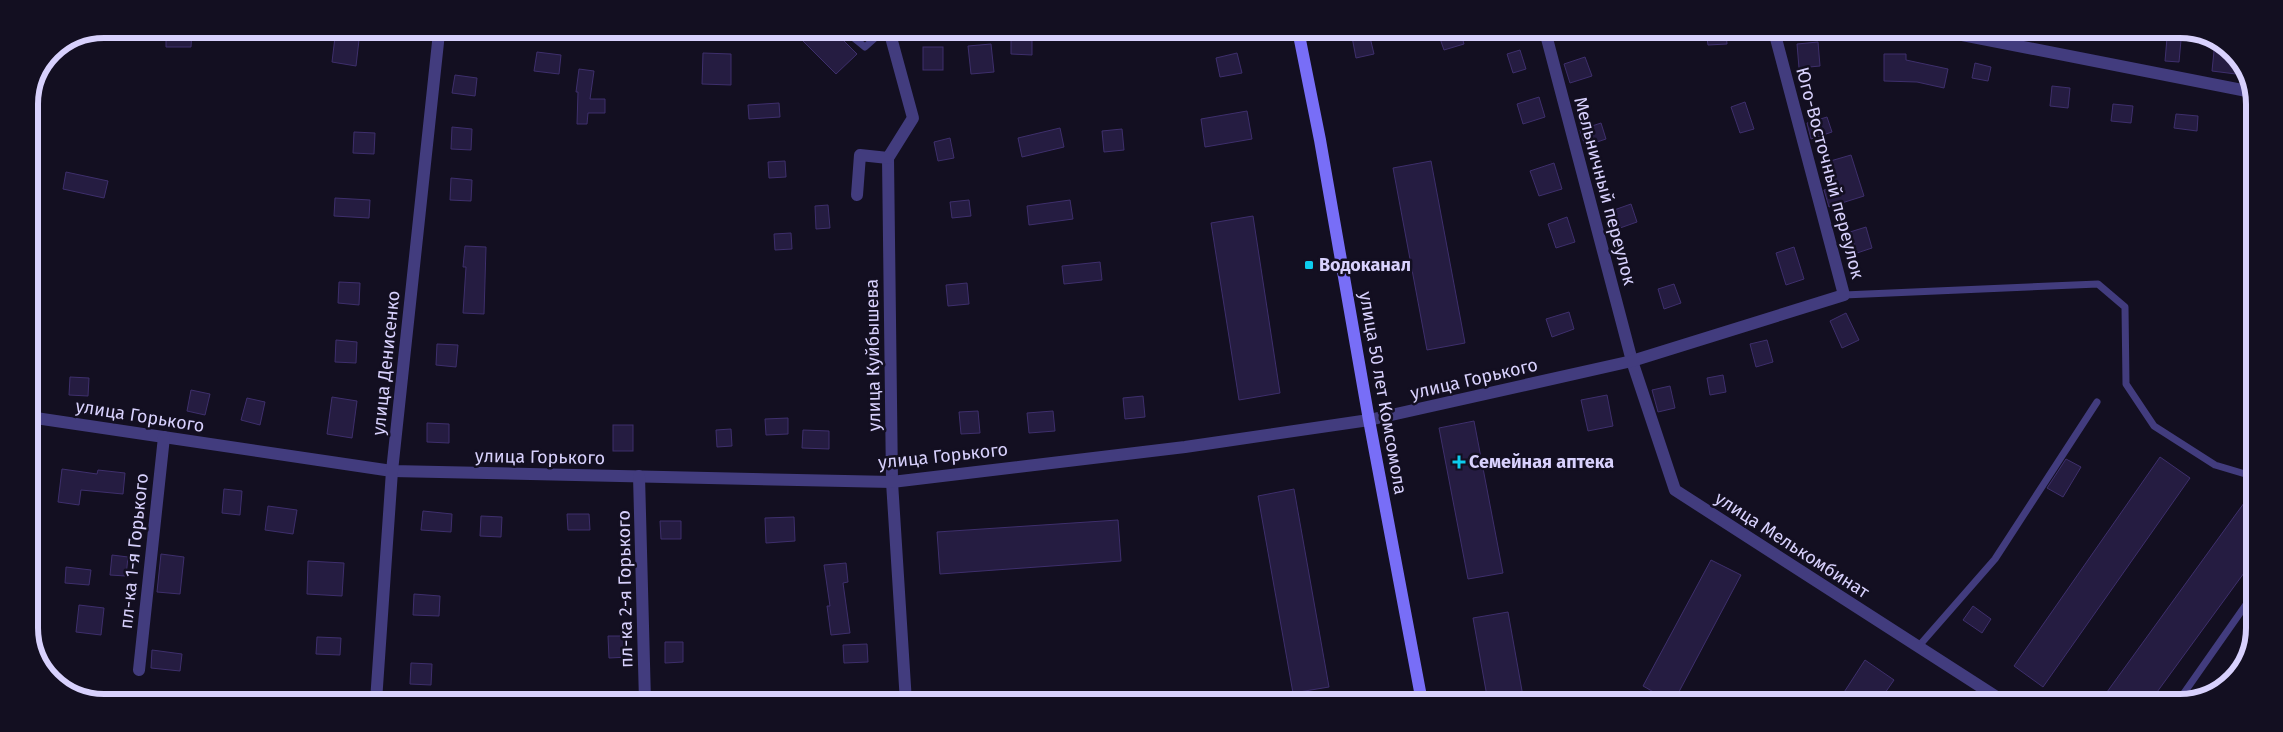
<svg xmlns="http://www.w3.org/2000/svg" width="2283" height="732" viewBox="0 0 2283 732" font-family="'Fira Sans',sans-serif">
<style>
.building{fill:#251c41;stroke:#3e2f6c}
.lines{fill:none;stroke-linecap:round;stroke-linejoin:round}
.lane{stroke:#423c7e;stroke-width:7}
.street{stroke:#423c7e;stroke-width:12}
.secondary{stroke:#786ef7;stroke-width:12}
.poi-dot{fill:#0dcced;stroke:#130f21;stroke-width:2}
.labels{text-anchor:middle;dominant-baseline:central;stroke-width:5;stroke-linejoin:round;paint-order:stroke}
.street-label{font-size:18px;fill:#d8d1fd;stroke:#130f21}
.poi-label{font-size:18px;font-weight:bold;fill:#d8d1fd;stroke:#130f21;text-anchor:start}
.rim{fill:none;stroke:#d8d1fd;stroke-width:6}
</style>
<rect width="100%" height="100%" fill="#130f21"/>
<!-- building -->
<g class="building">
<polygon points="166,29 192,29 191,47 166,47"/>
<polygon points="792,30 833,30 857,54 836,74"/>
<polygon points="1437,30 1460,30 1464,44 1444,50"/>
<polygon points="1706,31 1726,31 1727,44 1708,45"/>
<polygon points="1369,33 1374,54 1356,58 1352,37"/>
<polygon points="1011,36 1032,37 1032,55 1011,54"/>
<polygon points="335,37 359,40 356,66 332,62"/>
<polygon points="2167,38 2181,40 2179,62 2165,61"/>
<polygon points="2215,41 2236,54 2238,58 2236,74 2212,71"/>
<polygon points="1818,42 1820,66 1799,68 1797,44"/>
<polygon points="991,44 994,72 971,74 968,46"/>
<rect x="923" y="47" width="20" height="23"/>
<polygon points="1520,50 1526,69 1513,73 1507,54"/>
<polygon points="537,52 561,55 559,74 534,71"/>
<polygon points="703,53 731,54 731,85 702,84"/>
<polygon points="1237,53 1242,73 1220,77 1216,58"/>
<polygon points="1884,54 1906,54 1906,60 1948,69 1944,88 1917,82 1884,81"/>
<polygon points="1585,57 1592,76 1570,83 1564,64"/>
<polygon points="1975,63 1991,67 1988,81 1972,78"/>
<polygon points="579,69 594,71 590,99 605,99 605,113 588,113 587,124 577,124 578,92 576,92"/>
<polygon points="455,75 477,78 475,96 452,93"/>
<polygon points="2052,86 2070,88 2068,108 2050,106"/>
<polygon points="1539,97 1545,117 1523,124 1517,104"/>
<polygon points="1745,102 1754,129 1740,133 1731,107"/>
<polygon points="779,103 780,117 749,119 748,105"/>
<polygon points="2113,104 2133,106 2131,123 2111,121"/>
<polygon points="1247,111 1252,139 1205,147 1201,119"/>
<polygon points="2176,114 2198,116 2197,131 2174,128"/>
<polygon points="1827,117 1832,132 1811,139 1807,123"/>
<polygon points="1601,123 1606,139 1585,146 1580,130"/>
<polygon points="452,127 472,129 471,150 451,149"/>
<polygon points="1060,128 1064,147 1022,157 1018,138"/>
<polygon points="1122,129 1124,150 1104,152 1102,131"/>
<polygon points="354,132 375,133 374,154 353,153"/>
<polygon points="950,138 954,158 938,161 934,142"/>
<polygon points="1851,155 1864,196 1829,207 1824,190 1835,186 1827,162"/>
<polygon points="785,161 786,177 769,178 768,162"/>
<polygon points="1431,161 1465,343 1427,350 1393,168"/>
<polygon points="1554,163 1562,189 1539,196 1530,171"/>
<polygon points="66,172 108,181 104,198 63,189"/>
<polygon points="451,178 472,180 471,201 450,200"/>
<polygon points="335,198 370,200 369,218 334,216"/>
<polygon points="969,200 971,216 952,218 950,202"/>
<polygon points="1070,200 1073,219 1029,225 1027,206"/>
<polygon points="1631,204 1637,222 1620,228 1614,210"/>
<polygon points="828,205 830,228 816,229 815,206"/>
<polygon points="1253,216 1280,393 1239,400 1211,223"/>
<polygon points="1567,217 1575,242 1556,248 1548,224"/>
<polygon points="1866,227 1872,248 1857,253 1850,232"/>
<polygon points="791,233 792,249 775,250 774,234"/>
<polygon points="465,246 486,247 484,314 463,313 466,267 463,267"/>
<polygon points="1794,247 1804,279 1786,285 1776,253"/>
<polygon points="1100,262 1102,280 1064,284 1062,266"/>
<polygon points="339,282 360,283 359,305 338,303"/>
<polygon points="967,283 969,304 948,306 946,285"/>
<polygon points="1674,284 1681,303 1664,309 1658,289"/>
<polygon points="1569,312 1574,329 1552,337 1546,319"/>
<polygon points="1846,313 1859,340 1842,348 1830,321"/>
<polygon points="336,340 357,342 356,363 335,362"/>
<polygon points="1767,340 1773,362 1756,367 1750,344"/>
<polygon points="437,344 458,345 456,367 436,365"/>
<polygon points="1723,375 1726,392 1710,395 1707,378"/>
<polygon points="70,377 89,378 88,396 69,395"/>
<polygon points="1670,386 1675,408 1658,412 1652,390"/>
<polygon points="191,390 210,394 205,415 187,411"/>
<polygon points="1607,395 1613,426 1588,431 1581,400"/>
<polygon points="1143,396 1145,417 1125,419 1123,398"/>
<polygon points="332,397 357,401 352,438 327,434"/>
<polygon points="247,398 265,402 260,425 241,420"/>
<polygon points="978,411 980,433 961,434 959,412"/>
<polygon points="1053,411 1055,431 1029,433 1027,413"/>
<polygon points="788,418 788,434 766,435 765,419"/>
<polygon points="1474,421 1503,573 1468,579 1439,428"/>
<polygon points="427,423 449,424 449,443 427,442"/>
<rect x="613" y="425" width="20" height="26"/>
<polygon points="731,429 732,446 717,447 716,430"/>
<polygon points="803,430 829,431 829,449 802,448"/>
<polygon points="2160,457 2190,478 2043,687 2014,666"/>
<polygon points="2066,459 2081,467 2063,497 2047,488"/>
<polygon points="62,469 97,474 98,470 125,473 123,494 81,490 79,505 58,502"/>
<polygon points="224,489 242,491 240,515 222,513"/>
<polygon points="1294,489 1329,687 1293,693 1258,496"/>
<polygon points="2252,492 2252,562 2149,703 2099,703"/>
<polygon points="268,506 297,510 293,534 265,530"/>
<polygon points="423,511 452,514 451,532 421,530"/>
<polygon points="567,514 589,514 590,530 568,530"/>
<polygon points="481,516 502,517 501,537 480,536"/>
<polygon points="794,517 795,541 766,543 765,518"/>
<polygon points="1118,520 1121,561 940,574 937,532"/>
<polygon points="660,521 681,521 681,539 661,539"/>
<polygon points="161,554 184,557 180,594 157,592"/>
<polygon points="112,555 128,557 126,576 110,575"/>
<polygon points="1711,560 1741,575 1673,703 1643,686"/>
<polygon points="308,561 344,563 342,596 307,594"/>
<polygon points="846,563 848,582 843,583 850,633 831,635 827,606 830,606 824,565"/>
<polygon points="66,567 91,570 89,585 65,583"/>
<polygon points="414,594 440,596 439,616 413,615"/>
<polygon points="79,605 104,608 101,635 76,632"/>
<polygon points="1973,606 1991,619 1982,633 1963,620"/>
<polygon points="1508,612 1524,702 1488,702 1473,618"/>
<polygon points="608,636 628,636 629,657 609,658"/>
<polygon points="317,637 341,638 340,655 316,654"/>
<polygon points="665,642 683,642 683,662 665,663"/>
<polygon points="867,644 868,662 844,663 843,645"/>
<polygon points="152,650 182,654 180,671 151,668"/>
<polygon points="1865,660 1894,680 1878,703 1837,703"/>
<polygon points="411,663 432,664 431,685 410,684"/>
</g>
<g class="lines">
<!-- lane -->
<g class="lane">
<polyline points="844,30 865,47 884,30"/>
<polyline points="1844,295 2098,284 2125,307 2126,384 2154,426 2215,465 2252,476"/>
<polyline points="1918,647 1995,559 2097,402"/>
<polyline points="2177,703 2252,596"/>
</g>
<!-- street -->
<g class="street">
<polyline points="706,30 739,34"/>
<polyline points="1545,31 1632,361 1675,490 2006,703"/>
<polyline points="1942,31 2252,92"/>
<polyline points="888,158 892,482 906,702"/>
<polyline points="857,195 860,155 888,158 913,118 889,30"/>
<polyline points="29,417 392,471 892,482 1185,447 1369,420 1632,361 1844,295 1774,31"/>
<polyline points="639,476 645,701"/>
<polyline points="139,670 164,437"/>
<polyline points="376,701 392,471 439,33 441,29"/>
</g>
<!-- secondary -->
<polyline class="secondary" points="1298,30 1320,140 1369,420 1422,702"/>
</g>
<!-- markers -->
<g class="poi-dot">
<rect x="1304" y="260" width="10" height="10" rx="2.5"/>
<path d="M1456.5 454.5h5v5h5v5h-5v5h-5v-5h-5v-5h5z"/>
</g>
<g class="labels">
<!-- street labels -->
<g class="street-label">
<text transform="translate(1830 173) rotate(75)">Юго-Восточный переулок</text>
<text transform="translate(1605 191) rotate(75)">Мельничный переулок</text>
<text transform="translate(873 355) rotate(-91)">улица Куйбышева</text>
<text transform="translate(386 363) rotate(-84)">улица Денисенко</text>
<text transform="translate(1474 379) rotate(-13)">улица Горького</text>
<text transform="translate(1383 393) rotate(80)">улица 50 лет Комсомола</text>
<text transform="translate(140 416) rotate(9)">улица Горького</text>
<text transform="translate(943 456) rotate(-6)">улица Горького</text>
<text transform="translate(540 457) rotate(1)">улица Горького</text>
<text transform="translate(1792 545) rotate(33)">улица Мелькомбинат</text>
<text transform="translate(134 551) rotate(-84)">пл-ка 1-я Горького</text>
<text transform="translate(625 589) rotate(-91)">пл-ка 2-я Горького</text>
</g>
<!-- poi labels -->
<g class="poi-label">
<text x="1319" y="265">Водоканал</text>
<text x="1469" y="462">Семейная аптека</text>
</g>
</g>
<!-- crop -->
<path d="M0 0H2283V732H0ZM104 38H2180A66 66 0 0 1 2246 104V628A66 66 0 0 1 2180 694H104A66 66 0 0 1 38 628V104A66 66 0 0 1 104 38Z" fill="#130f21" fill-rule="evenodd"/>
<path class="rim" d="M104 38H2180A66 66 0 0 1 2246 104V628A66 66 0 0 1 2180 694H104A66 66 0 0 1 38 628V104A66 66 0 0 1 104 38Z"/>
</svg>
